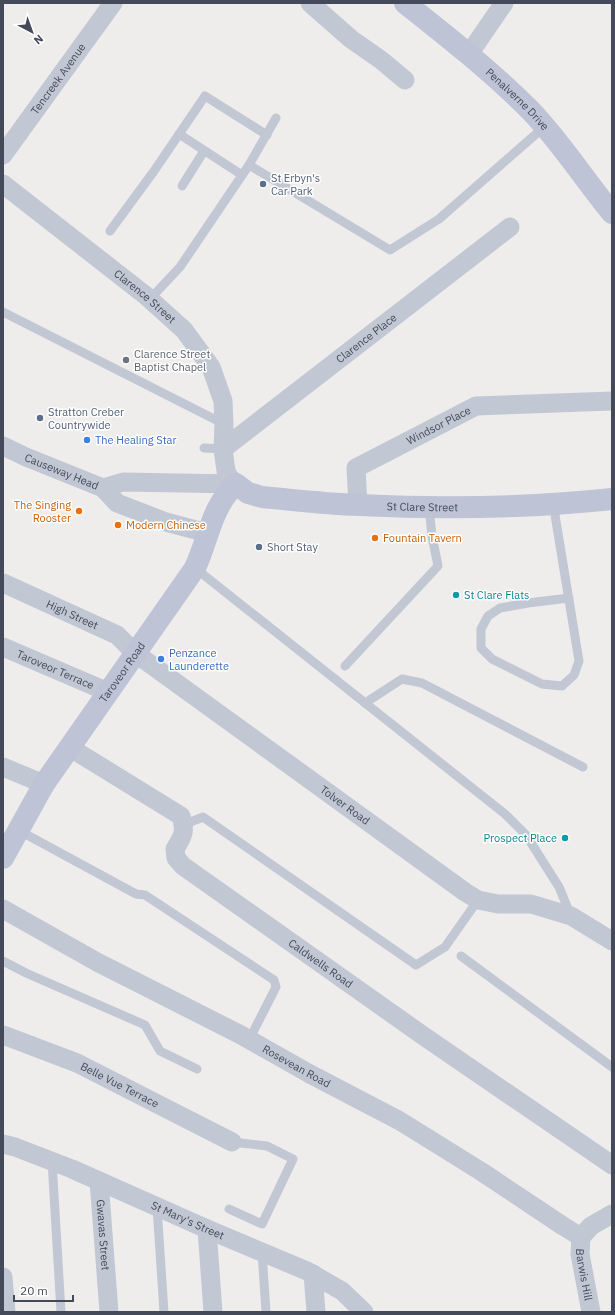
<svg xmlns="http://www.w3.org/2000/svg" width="615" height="1315" viewBox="0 0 615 1315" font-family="'IBM Plex Sans',sans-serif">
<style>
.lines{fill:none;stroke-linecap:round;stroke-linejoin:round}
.lane{stroke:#c2c7d4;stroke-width:9}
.street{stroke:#c2c7d4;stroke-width:19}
.secondary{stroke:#bec3d6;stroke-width:22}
.service-dot{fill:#5c6f8a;stroke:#fff;stroke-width:1.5}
.worship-dot{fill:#6b7280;stroke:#fff;stroke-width:1.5}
.shop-dot{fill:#3f7fe0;stroke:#fff;stroke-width:1.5}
.food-dot{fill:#e8710a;stroke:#fff;stroke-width:1.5}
.culture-dot{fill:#0f9aa8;stroke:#fff;stroke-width:1.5}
.labels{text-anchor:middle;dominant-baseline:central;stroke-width:3;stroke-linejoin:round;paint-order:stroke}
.street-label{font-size:11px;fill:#444a59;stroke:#fff}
.service-label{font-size:11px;fill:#4e5e75;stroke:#fff;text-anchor:start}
.worship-label{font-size:11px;fill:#5b616d;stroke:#fff;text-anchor:start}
.shop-label{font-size:11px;fill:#366cbe;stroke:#fff;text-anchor:start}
.food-label{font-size:11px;fill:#c56008;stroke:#fff;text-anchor:start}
.culture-label{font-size:11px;fill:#0d838f;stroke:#fff;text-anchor:start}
</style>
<rect width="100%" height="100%" fill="#efedec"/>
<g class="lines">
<!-- lane -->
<g class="lane">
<polyline points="179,134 242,175"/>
<polyline points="249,165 276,118"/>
<polyline points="182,186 204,151"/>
<polyline points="110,231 154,171 205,96 267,135"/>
<polyline points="150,299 180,267 249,165 390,250 439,219 544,127"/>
<polyline points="3,312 224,424"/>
<polyline points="204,448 223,449"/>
<polyline points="553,503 579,661 574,675 562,686 542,684 492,659 481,648 481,629 488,616 500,608 528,603 569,598"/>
<polyline points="195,568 505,814 526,835 559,887 571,916"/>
<polyline points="345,666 438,566 432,536 429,507"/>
<polyline points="365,703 402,679 422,683 583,767"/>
<polyline points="183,825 203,817 416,965 445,947 478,900"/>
<polyline points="18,830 136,894 145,895 274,980 276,987 249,1040"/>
<polyline points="461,956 612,1067"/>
<polyline points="3,961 26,973 145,1025 160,1051 197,1069"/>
<polyline points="52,1161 61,1312"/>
<polyline points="157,1207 164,1312"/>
<polyline points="229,1209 262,1224 293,1159 267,1146 232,1142"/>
<polyline points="262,1252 266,1312"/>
</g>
<!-- street -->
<g class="street">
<polyline points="310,3 351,39 381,60 405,80"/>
<polyline points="469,54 504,3"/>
<path id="s1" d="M3 155 113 3"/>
<path id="s2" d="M3 184 145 295 184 330 211 367 223 401 224 424 223 449 226 471 229 477 236 484"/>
<path id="s3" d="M3 446 26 457 103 488 117 503 166 522 207 533"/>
<path id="s4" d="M223 449 510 227"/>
<polyline points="103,488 123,482 236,484"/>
<path id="s5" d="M358 505 356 468 476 406 612 401"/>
<path id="s6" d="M3 583 117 635 135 653 465 892 478 900 498 904H531L571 916 612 941"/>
<path id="s7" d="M3 647 108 692"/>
<path id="s8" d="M69 747 181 816C186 832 183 836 175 849L176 858 183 866 425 1037 612 1165"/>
<polyline points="3,767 44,784"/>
<path id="s9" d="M3 909 97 962 241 1035 310 1074 400 1121 482 1172 563 1226 581 1237"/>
<path id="s10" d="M3 1035 77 1063 232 1142"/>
<path id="s11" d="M3 1144 15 1147 72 1169 207 1229 307 1271 342 1291 364 1312"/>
<path id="s12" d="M99 1181 109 1312"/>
<polyline points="207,1229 213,1312"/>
<path id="s13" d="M581 1237 580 1254 591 1312"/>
<polyline points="581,1237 591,1226 612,1214"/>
<polyline points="313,1274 316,1312"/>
<polyline points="3,1277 6,1312"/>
</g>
<!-- secondary -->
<g class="secondary">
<path id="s14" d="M405 3C448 37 491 71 530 110 560 141 584 179 612 213"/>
<path id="s15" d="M3 858 44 784 195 568C209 538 211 507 236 484L248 493 262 497C294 500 327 504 359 505 443 509 528 508 612 499"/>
</g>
</g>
<!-- markers -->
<g class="service-dot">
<circle cx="263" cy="184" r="4"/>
<circle cx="40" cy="418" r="4"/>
<circle cx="259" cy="547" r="4"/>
</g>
<circle class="worship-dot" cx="126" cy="360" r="4"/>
<g class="shop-dot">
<circle cx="87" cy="440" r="4"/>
<circle cx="161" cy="659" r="4"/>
</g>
<g class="food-dot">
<circle cx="79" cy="511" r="4"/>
<circle cx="118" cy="525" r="4"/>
<circle cx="375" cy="538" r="4"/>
</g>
<g class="culture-dot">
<circle cx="456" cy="595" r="4"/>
<circle cx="565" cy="838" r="4"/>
</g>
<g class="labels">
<!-- street labels -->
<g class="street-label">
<text stroke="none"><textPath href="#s1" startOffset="94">Tencreek Avenue</textPath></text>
<text stroke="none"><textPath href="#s14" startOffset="148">Penalverne Drive</textPath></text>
<text stroke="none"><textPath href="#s2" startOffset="181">Clarence Street</textPath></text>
<text stroke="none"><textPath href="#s4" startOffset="181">Clarence Place</textPath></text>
<text stroke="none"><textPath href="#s5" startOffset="130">Windsor Place</textPath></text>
<text stroke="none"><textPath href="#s3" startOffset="64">Causeway Head</textPath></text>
<text stroke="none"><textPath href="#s15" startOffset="633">St Clare Street</textPath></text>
<text stroke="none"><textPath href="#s6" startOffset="76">High Street</textPath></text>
<text stroke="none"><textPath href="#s7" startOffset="57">Taroveor Terrace</textPath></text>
<text stroke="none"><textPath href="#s15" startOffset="221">Taroveor Road</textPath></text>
<text stroke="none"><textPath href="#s6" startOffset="410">Tolver Road</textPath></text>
<text stroke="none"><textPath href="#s8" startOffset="355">Caldwells Road</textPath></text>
<text stroke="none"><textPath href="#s9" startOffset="333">Rosevean Road</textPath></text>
<text stroke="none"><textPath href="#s10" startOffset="127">Belle Vue Terrace</textPath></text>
<text stroke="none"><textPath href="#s11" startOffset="200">St Mary's Street</textPath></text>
<text stroke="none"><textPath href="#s12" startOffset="54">Gwavas Street</textPath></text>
<text stroke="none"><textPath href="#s13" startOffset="38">Barwis Hill</textPath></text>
</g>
<!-- service labels -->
<g class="service-label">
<text x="271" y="178">St Erbyn's<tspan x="271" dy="13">Car Park</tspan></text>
<text x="48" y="412">Stratton Creber<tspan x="48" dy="13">Countrywide</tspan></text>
<text x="267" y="547">Short Stay</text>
</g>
<!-- worship labels -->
<g class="worship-label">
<text x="134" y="354">Clarence Street<tspan x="134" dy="13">Baptist Chapel</tspan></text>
</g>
<!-- shop labels -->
<g class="shop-label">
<text x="95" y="440">The Healing Star</text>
<text x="169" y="653">Penzance<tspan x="169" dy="13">Launderette</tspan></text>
</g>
<!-- food labels -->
<g class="food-label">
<text x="71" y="505" text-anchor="end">The Singing<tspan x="71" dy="13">Rooster</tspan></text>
<text x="126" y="525">Modern Chinese</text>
<text x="383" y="538">Fountain Tavern</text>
</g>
<!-- culture labels -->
<g class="culture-label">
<text x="464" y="595">St Clare Flats</text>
<text x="557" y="838" text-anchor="end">Prospect Place</text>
</g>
</g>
<!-- border -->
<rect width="615" height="1315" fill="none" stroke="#444a59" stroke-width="8"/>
<!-- north arrow -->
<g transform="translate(32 32) rotate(139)" stroke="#ffffff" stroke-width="3" paint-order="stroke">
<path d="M0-3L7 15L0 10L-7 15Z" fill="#444a59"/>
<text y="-6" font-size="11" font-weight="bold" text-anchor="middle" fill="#444a59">N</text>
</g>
<!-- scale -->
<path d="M14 1295v6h59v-6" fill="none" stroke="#444a59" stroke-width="2"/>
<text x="20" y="1295" font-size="12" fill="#444a59" stroke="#ffffff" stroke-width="3" paint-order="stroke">20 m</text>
</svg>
